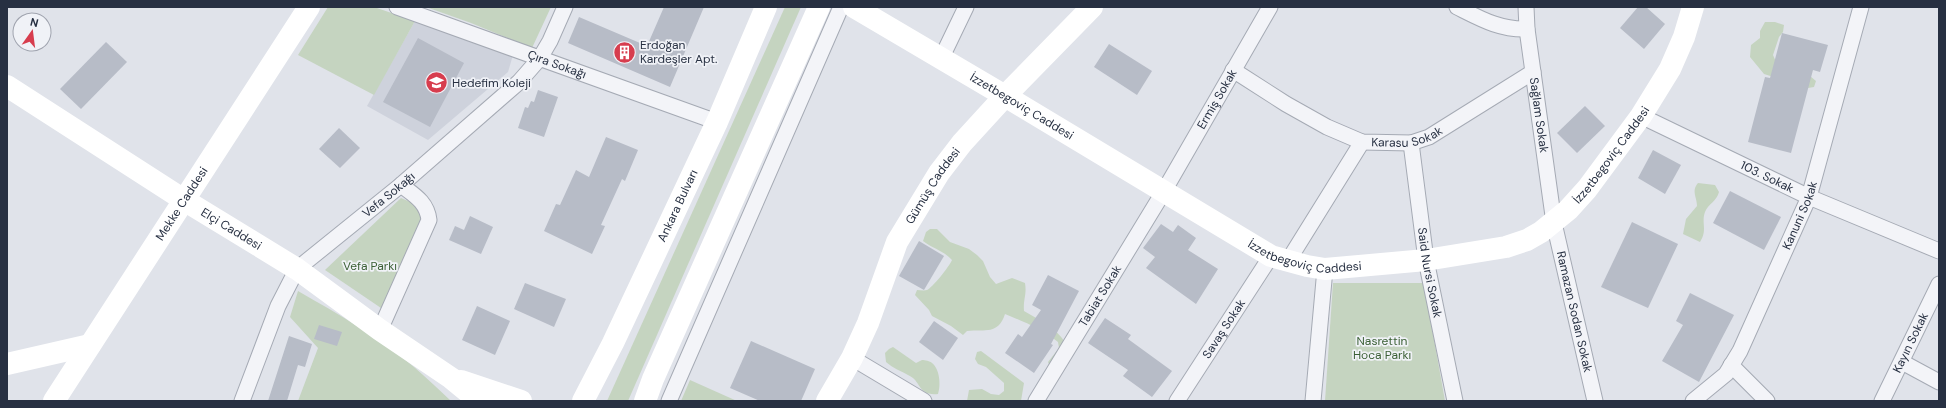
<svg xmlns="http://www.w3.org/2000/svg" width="1946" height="408" viewBox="0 0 1946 408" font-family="'DM Sans',sans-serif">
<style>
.built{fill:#ced2dc}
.green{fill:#c5d4c0}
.building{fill:#b7bcc7}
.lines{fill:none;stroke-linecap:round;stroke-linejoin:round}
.street-casing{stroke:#a5aab4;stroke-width:17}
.street{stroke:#f3f4f8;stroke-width:15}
.secondary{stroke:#fff;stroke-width:22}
.labels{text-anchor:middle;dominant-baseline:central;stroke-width:3.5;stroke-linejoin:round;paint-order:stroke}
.poi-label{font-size:12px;fill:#273042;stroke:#f0f2f7;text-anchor:start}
.street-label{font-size:12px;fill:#273042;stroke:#f0f2f7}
.park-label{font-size:12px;fill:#3a5f34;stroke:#f0f2f7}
</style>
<rect width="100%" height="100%" fill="#e0e3ea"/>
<!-- built -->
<polygon class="built" points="415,21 513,55 508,72 428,140 367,106"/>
<!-- green -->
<g class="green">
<polygon points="328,7 374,7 415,21 374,95 298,55"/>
<polygon points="426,7 551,7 532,48 471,23"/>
<polygon points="785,7 801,7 628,401 607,401"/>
<polygon points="1765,22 1775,22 1784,25 1783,32 1779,37 1773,55 1777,64 1810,76 1816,81 1814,87 1808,88 1764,74 1750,57 1751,45 1760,38 1760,31"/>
<path d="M1698 183 1715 185 1719 192C1717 201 1708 204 1705 212 1701 223 1708 230 1700 242L1683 234 1686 219 1697 206C1697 197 1691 191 1698 183Z"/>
<polygon points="401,198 415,204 423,213 420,228 381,308 325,270"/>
<path d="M930 229H937L950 242 969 249 977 255 983 261 990 277 996 284 1012 278 1025 283C1027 295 1023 299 1024 311 1039 320 1055 327 1065 342L1050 367 1048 362 1059 348 1058 342C1042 329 1024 322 1005 314 998 335 986 329 967 331L963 335 951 326 932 316 929 310 915 295 917 290C920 290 924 291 927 290 932 288 949 267 952 260 943 250 933 249 923 241L926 232Z"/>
<polygon points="1333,283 1424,283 1445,401 1325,401"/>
<path d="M298 291C338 314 379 337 414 367 427 378 439 390 451 401H298L318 348 290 317Z"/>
<path d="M893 347 916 363 922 360C925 360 930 361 932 363 940 369 941 386 938 394 917 396 922 381 908 375 899 370 894 369 886 362L885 353 889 349Z"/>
<polygon points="981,351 1024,383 1021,401 967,401 969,390 982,389 991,394 999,395 1004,391 1004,383 986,367 978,364 975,359 977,352"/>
<polygon points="690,380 737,401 681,401"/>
</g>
<!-- building -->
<g class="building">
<polygon points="664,7 704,7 670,87 568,43 579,17 647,46"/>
<polygon points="1638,7 1646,7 1665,24 1644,49 1620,28"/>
<polygon points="1782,33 1828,45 1820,72 1813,70 1791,153 1748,142 1765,77 1770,78"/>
<polygon points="418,38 464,63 430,127 383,102"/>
<polygon points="106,42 127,62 81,109 60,89"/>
<polygon points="1109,44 1152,71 1137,95 1094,67"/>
<polygon points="538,90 558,97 544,137 518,128 525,107 528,108 531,101 534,102"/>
<polygon points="1585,106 1605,126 1577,153 1557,133"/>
<polygon points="339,128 360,148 340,168 319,149"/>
<polygon points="606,137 638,150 625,181 622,179 601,225 605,226 592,254 544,231 556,204 560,205 576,170 589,177"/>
<polygon points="1653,150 1681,165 1665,194 1638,178"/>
<polygon points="1730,191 1781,217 1764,250 1713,223"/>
<polygon points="470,216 493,227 481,254 449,240 455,226 464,230"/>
<polygon points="1632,222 1678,244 1648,308 1601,287"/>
<polygon points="1161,224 1173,232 1178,225 1196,238 1188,250 1218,269 1196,304 1146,268 1155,257 1143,248"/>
<polygon points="919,241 944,256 924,290 899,276"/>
<polygon points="1048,275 1079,291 1051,344 1053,345 1034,373 1005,353 1018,334 1022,337 1041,310 1032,305"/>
<polygon points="525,283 566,299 554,327 514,309"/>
<polygon points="1690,293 1734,315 1699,382 1662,361 1683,325 1676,321"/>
<polygon points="477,306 510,321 495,355 462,340"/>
<polygon points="1105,318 1131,335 1128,339 1172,371 1152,397 1123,376 1128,370 1088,343"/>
<polygon points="934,321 958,338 943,360 919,342"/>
<polygon points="319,325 342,332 337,346 314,339"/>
<polygon points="289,336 312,344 305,367 298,365 287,401 268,401"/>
<polygon points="751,341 815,369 801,401 760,401 730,388"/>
</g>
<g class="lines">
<defs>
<g id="street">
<path id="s1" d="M397 7 717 122"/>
<path d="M1457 7C1481 19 1500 30 1527 29"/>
<path id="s2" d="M1526 7 1527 29 1554 223 1595 401"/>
<polyline points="941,59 966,7"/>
<path id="s3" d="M1233 70 1286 104 1327 127 1362 142 1411 143 1429 137 1533 72"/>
<path id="s4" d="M1641 116 1809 197 1939 251"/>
<path id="s5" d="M1411 143 1426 260 1455 401"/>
<polyline points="1288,261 1362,142"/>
<path d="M380 330 429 220C427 202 414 195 401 185"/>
<polyline points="852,358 924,401"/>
<polyline points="1902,362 1939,382"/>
<polyline points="1731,365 1767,401"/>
<path id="s6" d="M242 401 278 306 297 269 401 185 519 82 540 58 550 41 565 7"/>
<polyline points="669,401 841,7"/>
<path id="s7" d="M1036 401 1164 191 1270 7"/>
<path id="s8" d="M1177 401 1271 256"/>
<polyline points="1313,401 1325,269"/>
<path id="s9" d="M1693 401 1726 374 1740 351 1809 197 1861 7"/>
<path id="s10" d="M1882 401 1939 284"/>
</g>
</defs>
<!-- street casing -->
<use href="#street" class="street-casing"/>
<!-- street -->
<use href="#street" class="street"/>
<!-- secondary -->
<g class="secondary">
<path id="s11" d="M854 7 1005 96 1271 256 1307 266 1325 269 1426 260 1506 247 1527 240 1541 232 1568 210 1587 189 1641 116 1670 69 1684 37 1693 7"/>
<path id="s12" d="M7 86 184 200 297 269 380 330 451 378 479 401"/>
<polyline points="7,364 90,345"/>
<polyline points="461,381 521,401"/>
<path id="s13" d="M54 401 309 7"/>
<path id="s14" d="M583 401 613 343 717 122 766 7"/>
<polyline points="645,401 653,379 819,7"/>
<path id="s15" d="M827 401 852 358 868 323 897 242 939 173 962 143 1005 96 1092 7"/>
</g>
</g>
<!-- icons -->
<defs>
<symbol id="building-disc" viewBox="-11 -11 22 22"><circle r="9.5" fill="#d73d4e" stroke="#f0f2f7"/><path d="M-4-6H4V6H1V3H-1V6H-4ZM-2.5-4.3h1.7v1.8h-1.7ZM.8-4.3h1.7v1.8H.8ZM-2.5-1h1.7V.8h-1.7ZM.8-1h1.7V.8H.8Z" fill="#fff"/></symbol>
<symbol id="school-disc" viewBox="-11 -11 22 22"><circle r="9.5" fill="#d73d4e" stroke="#f0f2f7"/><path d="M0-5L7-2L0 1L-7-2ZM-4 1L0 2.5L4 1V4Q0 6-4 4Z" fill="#fff"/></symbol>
</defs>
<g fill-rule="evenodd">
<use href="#building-disc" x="612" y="40" width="25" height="25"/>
<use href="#school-disc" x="424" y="70" width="25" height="25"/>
</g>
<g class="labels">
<!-- poi labels -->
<g class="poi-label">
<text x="640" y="45">Erdoğan<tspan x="640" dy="14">Kardeşler Apt.</tspan></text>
<text x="452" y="83">Hedefim Koleji</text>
</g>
<!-- street labels -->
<g class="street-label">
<text stroke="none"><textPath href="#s1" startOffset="170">Çıra Sokağı</textPath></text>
<text stroke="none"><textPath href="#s7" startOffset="352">Ermiş Sokak</textPath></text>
<text stroke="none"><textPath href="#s11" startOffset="195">İzzetbegoviç Caddesi</textPath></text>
<text stroke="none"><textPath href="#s2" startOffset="109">Sağlam Sokak</textPath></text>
<text stroke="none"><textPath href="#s3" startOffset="194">Karasu Sokak</textPath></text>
<text stroke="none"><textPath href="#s11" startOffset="867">İzzetbegoviç Caddesi</textPath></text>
<text stroke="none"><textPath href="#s4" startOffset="140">103. Sokak</textPath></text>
<text stroke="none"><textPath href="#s15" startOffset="241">Gümüş Caddesi</textPath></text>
<text stroke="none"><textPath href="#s6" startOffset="261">Vefa Sokağı</textPath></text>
<text stroke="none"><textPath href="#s13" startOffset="235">Mekke Caddesi</textPath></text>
<text stroke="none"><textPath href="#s14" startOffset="217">Ankara Bulvarı</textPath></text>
<text stroke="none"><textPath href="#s9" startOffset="218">Kanuni Sokak</textPath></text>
<text stroke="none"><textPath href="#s12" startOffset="266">Elçi Caddesi</textPath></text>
<text stroke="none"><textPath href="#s11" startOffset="519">İzzetbegoviç Caddesi</textPath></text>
<text stroke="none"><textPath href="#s5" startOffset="131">Said Nursi Sokak</textPath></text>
<text stroke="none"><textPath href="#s7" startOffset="123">Tabiat Sokak</textPath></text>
<text stroke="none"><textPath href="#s2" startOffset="309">Ramazan Sodan Sokak</textPath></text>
<text stroke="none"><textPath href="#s8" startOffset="86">Savaş Sokak</textPath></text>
<text stroke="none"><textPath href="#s10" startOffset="65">Kayın Sokak</textPath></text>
</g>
<!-- park labels -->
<g class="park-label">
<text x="370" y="266">Vefa Parkı</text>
<text x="1382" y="341">Nasrettin<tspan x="1382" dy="14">Hoca Parkı</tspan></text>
</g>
</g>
<!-- border -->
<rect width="1946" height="408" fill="none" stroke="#273042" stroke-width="16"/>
<!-- north arrow -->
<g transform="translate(32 32) rotate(14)"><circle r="19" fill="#f0f2f7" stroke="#a0a4af"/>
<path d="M0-3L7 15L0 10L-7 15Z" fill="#d73d4e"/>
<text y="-6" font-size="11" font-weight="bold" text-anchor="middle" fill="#273042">N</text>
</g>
</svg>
